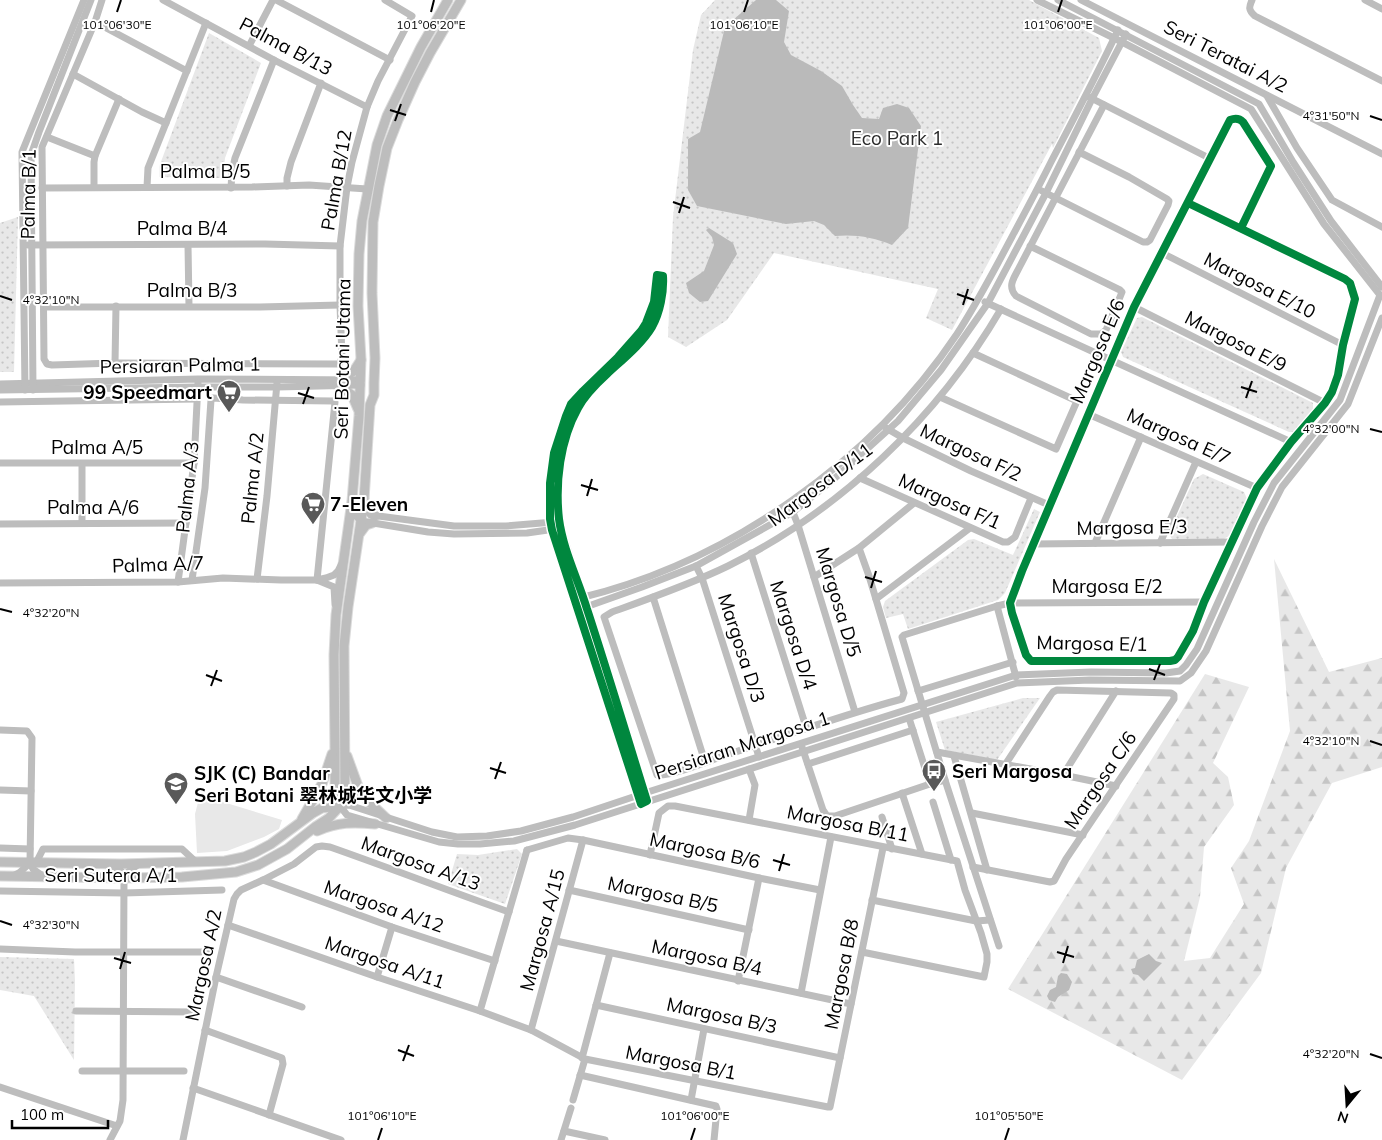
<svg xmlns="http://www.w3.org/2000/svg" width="1382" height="1140" viewBox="0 0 1382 1140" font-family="Mulish,'Noto Sans SC',sans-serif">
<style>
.grass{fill:url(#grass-dots)}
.forest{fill:url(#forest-firs)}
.garden{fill:#e8e8e8}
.water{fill:#bababa}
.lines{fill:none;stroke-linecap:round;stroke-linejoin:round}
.major-casing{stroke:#dbdbdb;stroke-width:11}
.minor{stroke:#bdbdbd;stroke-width:7}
.major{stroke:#bdbdbd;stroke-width:9}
.cycleway-casing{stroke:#fff;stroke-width:11}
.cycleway{stroke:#00873e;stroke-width:8}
.ticks{fill:none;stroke:#000;stroke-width:2}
.labels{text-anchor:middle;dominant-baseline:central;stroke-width:4;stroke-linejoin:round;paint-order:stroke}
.street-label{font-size:19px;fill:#000;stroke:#fff}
.park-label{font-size:19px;fill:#2d2d2d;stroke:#fff}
.poi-label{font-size:19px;font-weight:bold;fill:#000;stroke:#fff;text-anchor:start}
.ticks-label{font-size:12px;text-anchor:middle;fill:#000;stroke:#fff;stroke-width:4;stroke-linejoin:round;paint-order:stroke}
</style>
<defs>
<pattern id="grass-dots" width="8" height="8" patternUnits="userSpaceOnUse" patternTransform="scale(1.25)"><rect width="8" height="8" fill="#e8e8e8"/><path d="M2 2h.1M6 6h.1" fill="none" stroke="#c5c5c5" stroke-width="1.8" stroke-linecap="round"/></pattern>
<pattern id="forest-firs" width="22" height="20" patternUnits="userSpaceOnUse" patternTransform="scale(1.25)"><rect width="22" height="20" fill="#e8e8e8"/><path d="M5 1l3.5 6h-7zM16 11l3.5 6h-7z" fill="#c5c5c5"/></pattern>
</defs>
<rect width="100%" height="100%" fill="#fff"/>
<!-- grass -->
<g class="grass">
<polygon points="715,0 1029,0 1099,38 1102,51 1053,148 1052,144 952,330 926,318 938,289 774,253 727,320 686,347 668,337 673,217 693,50 701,15"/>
<polygon points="209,33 261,63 225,158 223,178 159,177 159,167"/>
<polygon points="18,217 14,372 0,372 0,223"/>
<polygon points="1142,317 1313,403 1313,410 1294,432 1289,432 1123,357 1121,352 1137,318"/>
<polygon points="1203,474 1244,492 1247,499 1231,534 1224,539 1172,539 1169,534 1194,479"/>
<polygon points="1034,509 1040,512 1005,593 998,600 908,629 903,614 886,618 883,607 885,601 968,540 974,539 1013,555"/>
<polygon points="1023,698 1040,698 997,760 945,750 936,722"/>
<polygon points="517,849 522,854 505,904 448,884 457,854 478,855"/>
<polygon points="0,957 74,959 75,981 74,1060 34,996 0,990"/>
</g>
<!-- forest -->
<polygon class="forest" points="1274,559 1329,672 1382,658 1382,767 1332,783 1286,868 1261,973 1182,1080 1008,989 1205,674 1249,687 1213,763 1228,777 1234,805 1204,847 1200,897 1184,961 1210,958 1244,904 1231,868 1249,841 1290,731"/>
<!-- garden -->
<polygon class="garden" points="200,795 282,820 279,829 264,837 227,851 197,853 195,814"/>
<!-- water -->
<g class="water">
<path d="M756 0H776L789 11 784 42 791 55 821 71 842 86 853 105 862 118 879 119 883 108 897 104 909 108 921 126 908 228 892 245C874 237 854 234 835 236L824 225 814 221 786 224 697 206 688 190V139L700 132 725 27Z"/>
<polygon points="709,228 733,243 737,254 708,301 700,302 689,293 686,283 704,271 714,245 712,237 706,230"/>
<polygon points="1149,954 1156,961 1162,963 1144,981 1138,975 1133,974 1131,969 1135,968 1137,960"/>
<polygon points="1061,973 1067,974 1072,982 1069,990 1058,997 1055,1002 1049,1000 1047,996 1050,990 1056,987 1058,976"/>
</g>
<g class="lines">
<defs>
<g id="major">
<polyline points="340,379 354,371 361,360"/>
<polyline points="337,385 352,395 358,409"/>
<polyline points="365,502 368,511 375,516"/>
<polyline points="360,533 366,525 372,523"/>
<polyline points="347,756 359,789 367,800 386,818"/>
<polyline points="340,806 335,794 335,753 334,655 336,615 352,501 359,416 361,359 358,306 359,254 362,221 377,145 387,116 421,47 448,0"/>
<polyline points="302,819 322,784 332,754"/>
<path d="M317 831C338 822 353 822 375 824"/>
<polyline points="0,862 121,864 225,861 244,857 256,852 271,844 313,813 322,808 340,806"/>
<polyline points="0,876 124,878 182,877 236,872 258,865 287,849 315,827 329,818 340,806 345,794 344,646 348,607 364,500 370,405 374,395 374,383 375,358 372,293 373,222 379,186 387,148 398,120 415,82 430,53 461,0"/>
</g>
</defs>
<!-- major casing -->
<use href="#major" class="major-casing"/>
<!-- minor -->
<g class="minor">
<polyline points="102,0 95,22 42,147 44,359 47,364 52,365 115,363 337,364 340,363 342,357 340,305 340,246 347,187 352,162 367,107 378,81 412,16 385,0"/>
<polyline points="163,0 274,60 367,107"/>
<polyline points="276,0 390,60"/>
<polyline points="1037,0 1122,42 1251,109 1324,224 1380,295 1382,296"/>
<polyline points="1058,0 1259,104 1293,162 1331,221 1382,287"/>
<polyline points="1081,0 1382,154"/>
<path d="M1252 0C1249 7 1248 10 1255 16L1382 81"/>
<polyline points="1365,0 1382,9"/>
<polyline points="95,22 187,71"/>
<polyline points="249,46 273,0"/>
<polyline points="73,74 142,112 166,123"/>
<polyline points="1267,96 1297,148 1332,200 1382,227"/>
<polyline points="1089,97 1209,158"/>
<polyline points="47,137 95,156"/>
<polyline points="287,186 287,178 291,162 321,83"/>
<polyline points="94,187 94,162 95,156 119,99"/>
<polyline points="147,187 148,168 206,23"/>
<polyline points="42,188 252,187 309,185 367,189"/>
<polyline points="231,188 232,172 235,158 274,60"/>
<polyline points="1042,191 1143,242 1147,242 1150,240 1168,205 1169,201 1167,199 1129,177 1079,152"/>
<path d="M1188 203 1345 279 1350 283 1355 299 1343 345 1338 375 1332 392 1325 403 1291 442 1257 488 1204 602 1193 631 1178 657 1175 660 1170 661H1031L1026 655 1012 613 1010 603 1022 571 1134 307 1230 120C1235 118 1239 118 1243 122L1271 166 1241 228"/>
<polyline points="28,245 265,244 340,246"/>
<polyline points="188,245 189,306"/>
<path d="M1030 246 1120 290 1122 292 1120 297 1106 330 1101 334H1091L1016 296C1007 286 1014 278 1019 268L1104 105"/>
<polyline points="1162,253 1343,345"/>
<polyline points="985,302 1111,360 1291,442"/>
<polyline points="44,307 260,307 340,305"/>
<polyline points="1134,307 1325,403"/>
<polyline points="115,363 116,306"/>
<polyline points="0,384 198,379 361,380"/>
<polyline points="0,390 198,387 277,387 361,385"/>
<polyline points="25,390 22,152 84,0"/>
<polyline points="33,390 31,155 39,132 91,0"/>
<polyline points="940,397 1056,449 1077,401 973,353"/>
<polyline points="0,402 197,399"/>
<polyline points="1088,414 1257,488"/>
<polyline points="886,428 903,438 971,471 1049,505"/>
<polyline points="0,463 194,463"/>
<polyline points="82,464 82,523"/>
<polyline points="860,478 1003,542 1008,542 1015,537 1031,498"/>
<polyline points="353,504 356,516 361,521 428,532 454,534 527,533 555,529"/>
<polyline points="792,510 798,525 855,712"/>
<polyline points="371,515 454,526 506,526 554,522"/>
<polyline points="0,524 186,523"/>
<polyline points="1095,543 1141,437"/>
<polyline points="1160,543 1196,462"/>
<polyline points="1033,544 1231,542"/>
<path d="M859 548 869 576 904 693 902 699C842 715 785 736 726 755 709 761 673 776 657 775L604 617 612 612C651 598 691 584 728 566 841 510 938 417 1001 309"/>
<polyline points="751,553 806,727"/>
<polyline points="696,566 702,578 759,757"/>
<polyline points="814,577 859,548 914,503"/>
<polyline points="257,579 267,496 277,383"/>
<polyline points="192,580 205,488 211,400 213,398 243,400 333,401 335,402 317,580"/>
<polyline points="317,580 334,587 335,604"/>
<polyline points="178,582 194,463 198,383"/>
<polyline points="0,583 178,582 223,578 281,580 317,580 326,578 334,575 338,571 342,563"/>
<polyline points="653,597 705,762"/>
<path d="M580 598C729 562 872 461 957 334 972 311 985 287 998 263 1016 229 1034 196 1051 162 1074 118 1097 75 1118 30"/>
<polyline points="876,599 970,528"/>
<polyline points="997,606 1016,677"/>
<polyline points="583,608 642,587 696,566 793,512 835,478 898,421 941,370 988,303 1046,193 1092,99 1126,34"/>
<polyline points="918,691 1013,662"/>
<polyline points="909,718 930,784"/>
<polyline points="0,730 27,731 32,738 30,863 33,869 43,876"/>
<polyline points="802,747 823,810 827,816 835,816 930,784 945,780"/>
<polyline points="937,752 1063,775 1116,786"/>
<polyline points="954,756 987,870"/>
<polyline points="808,764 913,730"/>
<polyline points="749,769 755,785 749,820"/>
<polyline points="1063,775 1116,691"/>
<polyline points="0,790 31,791"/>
<polyline points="902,793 922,854"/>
<path d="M639 798 552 530C547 507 549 476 553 454 555 444 560 434 563 425 565 418 567 410 571 404 578 394 587 387 595 379 630 343 655 331 657 275H663C664 283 662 291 661 298 659 308 657 318 652 327 647 335 640 341 634 347 618 364 599 378 585 396 577 406 573 418 569 430 566 437 563 445 561 452 556 473 557 507 561 528L646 796"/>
<polyline points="933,802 951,860"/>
<polyline points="340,806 349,805 432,832 457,837 487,836 521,831 573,817 651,791 1016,675 1091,672 1166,673 1180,671 1186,665 1197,649 1254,522 1274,483 1340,400 1380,295"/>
<polyline points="340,806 347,815 439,842 458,844 480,844 514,841 575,825 1017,683 1090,680 1180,681 1191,673 1206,651 1262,526 1282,487 1348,404 1382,318"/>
<polyline points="972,813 1083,835"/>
<polyline points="882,817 892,849"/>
<polyline points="0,848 30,849"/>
<polyline points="527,850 568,838 583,840 759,878 820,890"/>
<polyline points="650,855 659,813 668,806 675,806 957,861 965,890 981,933 987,954 987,962 984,977 862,952"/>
<polyline points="36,863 43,849 182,849 196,862"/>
<polyline points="973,867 1050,882 1054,881 1066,859 1174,699 1174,695 1171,693 1057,690 1053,692 1050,696 1005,765"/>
<polyline points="13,876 19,873 30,863"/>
<polyline points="124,878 128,872 139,864"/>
<polyline points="263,880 392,927 495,961"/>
<polyline points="569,890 749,930"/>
<polyline points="0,891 124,893 222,890"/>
<polyline points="872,900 976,921 990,920"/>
<polyline points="228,925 377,977 480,1011 531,1030 585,1059 828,1107 830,1107 883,848"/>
<polyline points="556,941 851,1004"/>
<polyline points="999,946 945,780 902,637 904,635 997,606 1010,603 1204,602"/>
<polyline points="0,949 75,952 208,952"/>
<polyline points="216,977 302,1007"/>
<polyline points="377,977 392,927"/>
<polyline points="738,981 759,878"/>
<polyline points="801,993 831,837"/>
<polyline points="596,1005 840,1058"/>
<polyline points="76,1011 195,1012"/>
<polyline points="480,1011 527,850"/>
<polyline points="205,1030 282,1058 283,1064 269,1115"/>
<polyline points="531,1030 583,840"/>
<polyline points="582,1058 610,953"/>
<polyline points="82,1071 184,1071"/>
<polyline points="580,1075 716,1106 717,1109 714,1140"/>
<polyline points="0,1087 117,1126"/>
<polyline points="193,1088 341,1140"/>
<polyline points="573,1100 585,1059"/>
<polyline points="691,1100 704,1029"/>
<polyline points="564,1131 605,1140"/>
<polyline points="110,1140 120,1121 123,1100 124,878 121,871 111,865"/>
<path d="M183 1140 216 977 234 899 237 894 241 890 263 880 294 864 316 847 322 846 330 847C390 868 449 891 509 912"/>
<polyline points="561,1140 571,1108"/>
</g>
<!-- major -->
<use href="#major" class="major"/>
<defs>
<g id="cycleway">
<path d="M1188 203 1345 279 1350 283 1355 299 1343 345 1338 375 1332 392 1325 403 1291 442 1257 488 1204 602 1193 631 1178 657 1175 660 1170 661H1031L1026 655 1012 613 1010 603 1022 571 1134 307 1230 120C1235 118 1239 118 1243 122L1271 166 1241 228"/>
<path d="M657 275 663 276C664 292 660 313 652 327 642 344 622 360 607 374 596 384 585 395 578 408 560 440 555 483 559 519 563 550 578 579 587 609 608 673 627 737 647 801L641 804 552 530 550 519V483L554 453 566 416 571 404 583 391 618 357 641 331 646 323 654 302Z"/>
</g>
</defs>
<!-- cycleway casing -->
<use href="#cycleway" class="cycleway-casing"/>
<!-- cycleway -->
<use href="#cycleway" class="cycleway"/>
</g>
<!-- ticks -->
<path class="ticks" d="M117 12 121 0M431 12 434 0M744 12 748 0M1058 12 1062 0M390 110 406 115M1370 116 1382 120M395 121 401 104M673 202 690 208M679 213 684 197M957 294 974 300M0 296 12 300M963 305 968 289M1241 387 1257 392M298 393 314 398M1246 398 1252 381M303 404 309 387M1370 429 1382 432M581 485 598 490M587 496 592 479M865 577 882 582M871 588 876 571M0 609 12 612M1149 669 1165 675M206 675 222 681M1154 680 1160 664M211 686 217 670M1370 741 1382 745M490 768 506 773M495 779 501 762M773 860 790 865M779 871 784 854M0 921 12 925M1057 952 1074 957M114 958 131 963M1063 963 1068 946M120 969 125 952M398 1050 414 1056M1370 1054 1382 1058M403 1061 409 1045M378 1140 382 1128M691 1140 695 1128M1005 1140 1009 1128"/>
<!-- icons -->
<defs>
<symbol id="supermarket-pin" viewBox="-11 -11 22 30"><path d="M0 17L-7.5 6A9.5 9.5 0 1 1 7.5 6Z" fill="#595959" stroke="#fff"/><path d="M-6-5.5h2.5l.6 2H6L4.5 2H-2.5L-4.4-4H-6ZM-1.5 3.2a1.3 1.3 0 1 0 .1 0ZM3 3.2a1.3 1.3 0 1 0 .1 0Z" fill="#fff"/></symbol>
<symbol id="bus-pin" viewBox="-11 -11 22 30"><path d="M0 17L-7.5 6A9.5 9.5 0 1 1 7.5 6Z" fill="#595959" stroke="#fff"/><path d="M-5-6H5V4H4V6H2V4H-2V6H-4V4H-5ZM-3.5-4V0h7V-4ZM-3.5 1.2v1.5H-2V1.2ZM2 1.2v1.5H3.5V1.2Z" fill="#fff"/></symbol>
<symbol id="school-pin" viewBox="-11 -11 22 30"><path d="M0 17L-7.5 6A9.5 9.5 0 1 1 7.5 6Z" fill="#595959" stroke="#fff"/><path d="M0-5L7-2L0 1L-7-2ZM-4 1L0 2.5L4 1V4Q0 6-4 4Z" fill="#fff"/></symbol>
</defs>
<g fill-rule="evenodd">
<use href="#supermarket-pin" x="215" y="378" width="28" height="38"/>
<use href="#supermarket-pin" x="299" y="490" width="28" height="38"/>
<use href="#bus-pin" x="920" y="757" width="28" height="38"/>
<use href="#school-pin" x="162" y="770" width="28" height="38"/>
</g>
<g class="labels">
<!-- street labels -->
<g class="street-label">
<text transform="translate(286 46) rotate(28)">Palma B/13</text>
<text transform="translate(1226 56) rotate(27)">Seri Teratai A/2</text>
<text x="205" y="171">Palma B/5</text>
<text transform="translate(336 180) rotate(-80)">Palma B/12</text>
<text transform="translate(28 194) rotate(-89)">Palma B/1</text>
<text x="182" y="228">Palma B/4</text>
<text transform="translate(1260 285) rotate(27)">Margosa E/10</text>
<text x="192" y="290">Palma B/3</text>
<text transform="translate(1236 341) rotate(27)">Margosa E/9</text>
<text transform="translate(1097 351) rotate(-67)">Margosa E/6</text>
<text transform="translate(342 359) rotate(-89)">Seri Botani Utama</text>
<text transform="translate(180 365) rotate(-1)">Persiaran Palma 1</text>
<text transform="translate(1179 436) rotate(24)">Margosa E/7</text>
<text x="97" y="447">Palma A/5</text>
<text transform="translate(971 452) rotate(25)">Margosa F/2</text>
<text transform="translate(252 478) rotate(-84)">Palma A/2</text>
<text transform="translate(820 484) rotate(-37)">Margosa D/11</text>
<text transform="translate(187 487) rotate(-84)">Palma A/3</text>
<text transform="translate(950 501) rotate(24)">Margosa F/1</text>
<text x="93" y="507">Palma A/6</text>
<text transform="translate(1132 527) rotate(-1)">Margosa E/3</text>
<text transform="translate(158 564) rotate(-2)">Palma A/7</text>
<text x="1107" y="586">Margosa E/2</text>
<text transform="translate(839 602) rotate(73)">Margosa D/5</text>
<text transform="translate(794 635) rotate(72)">Margosa D/4</text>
<text transform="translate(1092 643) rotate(1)">Margosa E/1</text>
<text transform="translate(742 648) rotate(72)">Margosa D/3</text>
<text transform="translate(742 745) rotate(-18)">Persiaran Margosa 1</text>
<text transform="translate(1100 780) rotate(-56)">Margosa C/6</text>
<text transform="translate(848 823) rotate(11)">Margosa B/11</text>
<text transform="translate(705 850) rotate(12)">Margosa B/6</text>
<text transform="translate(421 863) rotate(20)">Margosa A/13</text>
<text x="111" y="875">Seri Sutera A/1</text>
<text transform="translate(663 894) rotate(12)">Margosa B/5</text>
<text transform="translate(384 906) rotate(19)">Margosa A/12</text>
<text transform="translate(542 930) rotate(-75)">Margosa A/15</text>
<text transform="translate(707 957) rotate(12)">Margosa B/4</text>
<text transform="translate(385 962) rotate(19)">Margosa A/11</text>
<text transform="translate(203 965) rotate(-78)">Margosa A/2</text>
<text transform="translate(841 974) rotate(-79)">Margosa B/8</text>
<text transform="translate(722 1015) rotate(12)">Margosa B/3</text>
<text transform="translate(681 1062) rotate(11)">Margosa B/1</text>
</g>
<!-- park labels -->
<g class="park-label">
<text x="897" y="138">Eco Park 1</text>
</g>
<!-- poi labels -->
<g class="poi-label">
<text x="212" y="392" text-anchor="end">99 Speedmart</text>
<text x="330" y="504">7-Eleven</text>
<text x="952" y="771">Seri Margosa</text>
<text x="194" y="773">SJK (C) Bandar<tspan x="194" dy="22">Seri Botani 翠林城华文小学</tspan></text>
</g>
</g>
<g class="ticks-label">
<text x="117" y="29">101°06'30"E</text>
<text x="431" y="29">101°06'20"E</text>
<text x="744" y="29">101°06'10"E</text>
<text x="1058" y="29">101°06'00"E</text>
<text x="1331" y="120">4°31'50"N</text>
<text x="51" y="304">4°32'10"N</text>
<text x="1331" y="433">4°32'00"N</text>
<text x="51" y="617">4°32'20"N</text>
<text x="1331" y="745">4°32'10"N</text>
<text x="51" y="929">4°32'30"N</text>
<text x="1331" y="1058">4°32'20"N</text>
<text x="1009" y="1120">101°05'50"E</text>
<text x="382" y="1120">101°06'10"E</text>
<text x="695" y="1120">101°06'00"E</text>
</g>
<!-- north arrow -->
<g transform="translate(1347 1105) rotate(198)" stroke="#ffffff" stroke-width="4" paint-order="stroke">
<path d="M0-4L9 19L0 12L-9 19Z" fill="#000000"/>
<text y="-8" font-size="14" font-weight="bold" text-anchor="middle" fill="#000000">N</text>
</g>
<!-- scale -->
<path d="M12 1120v8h96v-8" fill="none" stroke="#000000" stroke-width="2.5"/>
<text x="20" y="1120" font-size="15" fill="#000000" stroke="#ffffff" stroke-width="4" paint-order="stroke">100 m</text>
</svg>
